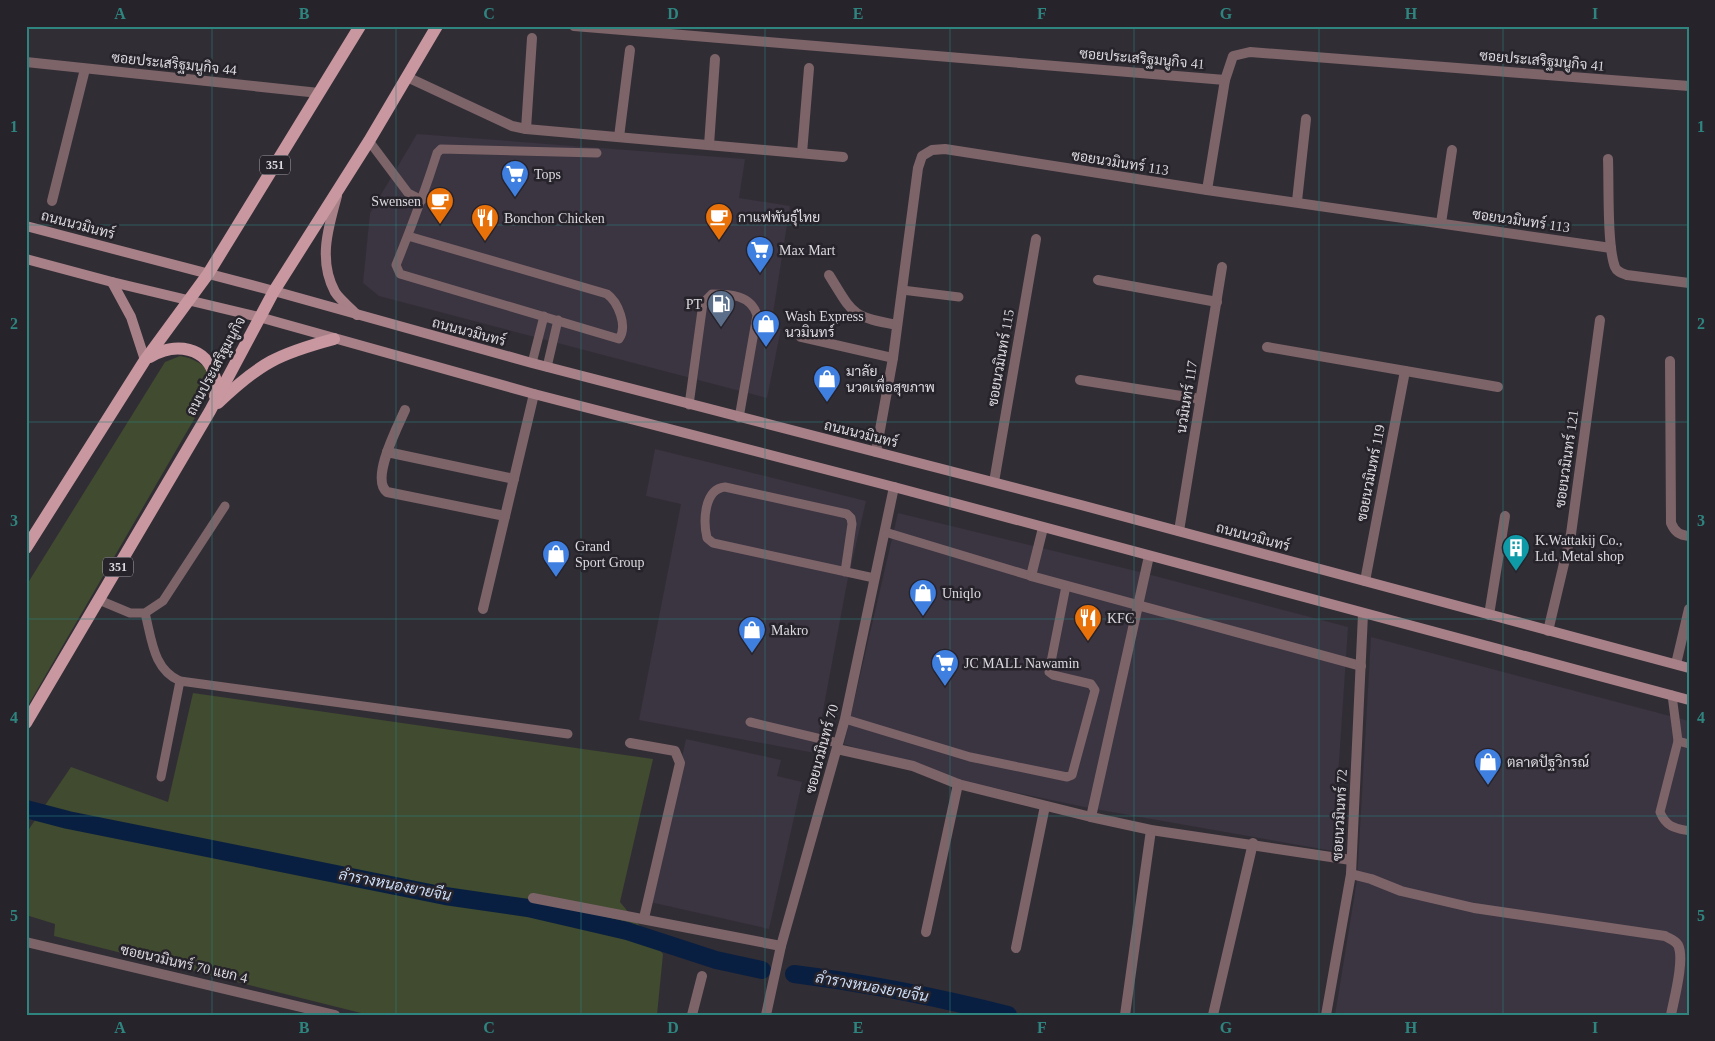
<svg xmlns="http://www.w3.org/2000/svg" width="1715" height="1041" viewBox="0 0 1715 1041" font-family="'Times New Roman',Sarabun,serif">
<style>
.built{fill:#3b3441}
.green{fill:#404b2f}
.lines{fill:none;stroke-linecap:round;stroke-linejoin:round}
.canal{stroke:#091f41;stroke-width:18}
.lane{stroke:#7c6468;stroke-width:9}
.street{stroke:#7c6468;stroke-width:10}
.secondary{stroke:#a78187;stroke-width:10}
.primary{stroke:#c8979f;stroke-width:12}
.grid{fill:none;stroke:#2e857f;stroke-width:1;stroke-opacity:0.55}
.labels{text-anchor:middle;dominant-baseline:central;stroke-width:5;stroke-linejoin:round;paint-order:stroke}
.shield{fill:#27232b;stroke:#a6a3a9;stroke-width:1}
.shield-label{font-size:12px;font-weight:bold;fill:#dcdadf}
.street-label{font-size:14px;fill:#dcdadf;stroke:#27232b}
.poi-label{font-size:14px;fill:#dcdadf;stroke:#27232b;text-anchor:start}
.water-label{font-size:15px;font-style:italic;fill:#cbdcf6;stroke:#27232b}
.neatline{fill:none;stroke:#2e857f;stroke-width:2}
.grid-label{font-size:16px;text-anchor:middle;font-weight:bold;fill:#2e857f}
</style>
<rect width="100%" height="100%" fill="#312d35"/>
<!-- built -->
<g class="built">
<polygon points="417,134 745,159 739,198 790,206 771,326 781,329 767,398 379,296 363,283 370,213"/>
<polygon points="655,449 866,501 847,583 815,753 639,720 681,504 646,496"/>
<polygon points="898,513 1140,572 1348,627 1333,851 1089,808 961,781 844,744"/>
<polygon points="1371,637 1689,721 1689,1015 1335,1015 1357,880"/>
<polygon points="686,739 781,760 777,776 802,782 769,929 650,902"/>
</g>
<!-- green -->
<g class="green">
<path d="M180 356C189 357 206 364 210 374 211 378 210 385 211 390L26 709V586L165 362Z"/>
<polygon points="193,693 653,759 620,902 663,954 657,1015 369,1015 54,936 55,924 26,915 26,828 29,829 71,767 168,802"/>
</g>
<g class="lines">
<!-- canal -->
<g class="canal">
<polyline points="26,809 68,820 445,896 528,908 627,931 716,960 762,970"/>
<path d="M794 974C866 983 937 997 1008 1015"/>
</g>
<!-- lane -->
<g class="lane">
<polyline points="369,141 408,193 422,200"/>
<path d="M408 236 607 294C618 302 628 326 619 339L400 274 396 265C411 228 425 191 437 153L441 149 597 153"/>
<polyline points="902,290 959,297"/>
<polyline points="532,363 544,316"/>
<polyline points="547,367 558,320"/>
<path d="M689 405 703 303 712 294C730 294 751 295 757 315L739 418"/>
<polyline points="885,532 1031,576"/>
<path d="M845 572 852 524 851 518 847 514 725 487C704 489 703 521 707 538L713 543 874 578"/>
<polyline points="99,600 130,613 145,613 163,601 225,506"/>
<path d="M145 613C152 640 153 669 180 681"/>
<polyline points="1672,695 1678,741 1689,744"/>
<polyline points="845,719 970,757 1067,777 1072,775 1095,690 1091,684 1053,675 1049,672 1066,586"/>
<polyline points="750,722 838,743"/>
<path d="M1678 741 1660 812C1666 827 1675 828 1689 831"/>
<polyline points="161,777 180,681 568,734"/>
</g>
<!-- street -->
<g class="street">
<polyline points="574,26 1225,80 1233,56 1250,52 1689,86"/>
<polyline points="26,62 319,93"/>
<polyline points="407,77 512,126 526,129 843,157"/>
<polyline points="526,129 532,38"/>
<polyline points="619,137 630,50"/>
<polyline points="709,145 715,59"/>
<polyline points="802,153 809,68"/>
<path d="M1608 159C1609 184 1607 247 1615 267 1617 272 1622 273 1627 275L1689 283"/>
<polyline points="1207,190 1225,80"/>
<polyline points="52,201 85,69"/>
<polyline points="1297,201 1306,119"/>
<polyline points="1441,223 1452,150"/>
<path d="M829 275C854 315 850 316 897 325"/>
<polyline points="1098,280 1217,302"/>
<polyline points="801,337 893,358"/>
<polyline points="1267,347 1498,387"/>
<path d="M1670 361 1671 523C1675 532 1679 535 1689 536"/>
<polyline points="1080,380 1200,399"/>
<path d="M405 410C398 426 370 479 387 492L505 516"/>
<polyline points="387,452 514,479"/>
<polyline points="876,452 893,358 918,168 922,156 932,150 945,149 1207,190 1611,248"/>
<polyline points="994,482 1036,239"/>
<polyline points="1043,528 1031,576 1361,666"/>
<polyline points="1179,531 1222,267"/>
<polyline points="1365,581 1405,371"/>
<polyline points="483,609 534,394"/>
<polyline points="1489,615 1505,516"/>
<polyline points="1548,631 1571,534 1600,320"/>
<polyline points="1676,664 1689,609"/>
<polyline points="630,743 675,751 680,763 644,918"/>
<polyline points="837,749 913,766 958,784 1091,817 1151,830 1351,860"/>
<polyline points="1091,817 1149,556"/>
<path d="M1351 874 1371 879 1401 891 1474 908 1665 936C1670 939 1675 940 1678 945 1685 959 1674 999 1671 1015"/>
<polyline points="533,898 781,946"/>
<polyline points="926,932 958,784"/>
<polyline points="26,942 335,1015"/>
<polyline points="1016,948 1045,806"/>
<polyline points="692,1015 702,976"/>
<polyline points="766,1015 781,946 845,719 894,487"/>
<polyline points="1125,1015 1151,830"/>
<polyline points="1213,1015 1253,843"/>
<polyline points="1326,1015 1351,874 1363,614"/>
</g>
<!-- secondary -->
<g class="secondary">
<path d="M337 196C328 228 318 261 335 292 340 300 351 308 357 315"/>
<polyline points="26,226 274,291 532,363 1081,505 1689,668"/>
<polyline points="26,259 112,282 259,317 534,394 894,487 1689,700"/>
<polyline points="112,282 131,317 145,360"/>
</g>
<!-- primary -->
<g class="primary">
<path d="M150 357C174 342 208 346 215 378 217 385 217 389 215 396"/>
<path d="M218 403C260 363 278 354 334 339"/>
<polyline points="26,548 145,360 208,274 360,26"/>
<polyline points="26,723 210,411 274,291 369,141 437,26"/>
</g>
</g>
<!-- grid -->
<path class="grid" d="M212 26V1015M396 26V1015M581 26V1015M765 26V1015M950 26V1015M1134 26V1015M1319 26V1015M1503 26V1015M26 225H1689M26 422H1689M26 619H1689M26 816H1689"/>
<!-- icons -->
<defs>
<symbol id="supermarket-pin" viewBox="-11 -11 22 30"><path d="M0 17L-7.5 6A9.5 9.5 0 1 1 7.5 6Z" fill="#3f7fe0" stroke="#27232b"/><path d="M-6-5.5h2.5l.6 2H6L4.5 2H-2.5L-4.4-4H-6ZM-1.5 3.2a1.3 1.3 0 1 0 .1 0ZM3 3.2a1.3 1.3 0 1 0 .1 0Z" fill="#fff"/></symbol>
<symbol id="cafe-pin" viewBox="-11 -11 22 30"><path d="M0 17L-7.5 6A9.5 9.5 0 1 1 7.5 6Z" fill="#e8710a" stroke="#27232b"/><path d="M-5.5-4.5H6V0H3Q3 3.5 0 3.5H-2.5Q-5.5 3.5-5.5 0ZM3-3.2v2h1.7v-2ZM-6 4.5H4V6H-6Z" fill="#fff"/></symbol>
<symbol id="restaurant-pin" viewBox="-11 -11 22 30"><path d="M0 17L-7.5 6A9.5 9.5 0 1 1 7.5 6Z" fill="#e8710a" stroke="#27232b"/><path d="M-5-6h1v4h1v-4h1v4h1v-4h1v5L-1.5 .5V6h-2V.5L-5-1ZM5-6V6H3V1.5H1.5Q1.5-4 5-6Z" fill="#fff"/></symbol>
<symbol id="fuel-pin" viewBox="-11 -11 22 30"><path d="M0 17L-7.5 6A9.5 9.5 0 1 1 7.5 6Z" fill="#5c6f8a" stroke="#27232b"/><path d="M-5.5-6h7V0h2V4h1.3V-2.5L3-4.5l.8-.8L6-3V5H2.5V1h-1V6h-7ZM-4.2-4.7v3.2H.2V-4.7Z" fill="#fff"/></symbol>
<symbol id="shop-pin" viewBox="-11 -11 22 30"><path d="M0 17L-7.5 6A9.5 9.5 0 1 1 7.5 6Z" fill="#3f7fe0" stroke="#27232b"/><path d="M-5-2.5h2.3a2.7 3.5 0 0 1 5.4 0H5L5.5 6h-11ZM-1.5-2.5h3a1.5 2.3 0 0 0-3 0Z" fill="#fff"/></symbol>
<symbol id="building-pin" viewBox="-11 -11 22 30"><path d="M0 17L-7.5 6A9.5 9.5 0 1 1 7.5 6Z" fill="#0f9aa8" stroke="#27232b"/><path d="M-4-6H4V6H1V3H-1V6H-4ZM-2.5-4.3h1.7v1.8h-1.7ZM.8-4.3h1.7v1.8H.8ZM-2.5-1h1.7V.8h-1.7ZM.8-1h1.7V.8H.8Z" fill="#fff"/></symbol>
</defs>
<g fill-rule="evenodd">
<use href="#supermarket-pin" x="499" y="158" width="32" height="43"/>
<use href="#cafe-pin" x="424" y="185" width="32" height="43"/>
<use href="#cafe-pin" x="703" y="201" width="32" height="43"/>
<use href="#restaurant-pin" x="469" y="202" width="32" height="43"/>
<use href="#supermarket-pin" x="744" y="234" width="32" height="43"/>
<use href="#fuel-pin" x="705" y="288" width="32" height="43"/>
<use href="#shop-pin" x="750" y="308" width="32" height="43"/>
<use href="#shop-pin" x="811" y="363" width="32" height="43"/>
<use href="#building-pin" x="1500" y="532" width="32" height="43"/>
<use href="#shop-pin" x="540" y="538" width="32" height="43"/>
<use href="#shop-pin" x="907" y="577" width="32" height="43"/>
<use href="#restaurant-pin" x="1072" y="602" width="32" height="43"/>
<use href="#shop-pin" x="736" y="614" width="32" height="43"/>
<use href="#supermarket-pin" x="929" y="647" width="32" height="43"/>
<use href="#shop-pin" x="1472" y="746" width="32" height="43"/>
</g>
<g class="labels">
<!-- shield labels -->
<g class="shield">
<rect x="260" y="155.5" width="30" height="19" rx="4"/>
<rect x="103" y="557.5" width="30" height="19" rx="4"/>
</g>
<g class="shield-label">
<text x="275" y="165">351</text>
<text x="118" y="567">351</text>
</g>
<!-- street labels -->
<g class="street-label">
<text transform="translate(1142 59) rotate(5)">ซอยประเสริฐมนูกิจ 41</text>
<text transform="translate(1542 61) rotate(5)">ซอยประเสริฐมนูกิจ 41</text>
<text transform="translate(174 64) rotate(6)">ซอยประเสริฐมนูกิจ 44</text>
<text transform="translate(1120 163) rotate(9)">ซอยนวมินทร์ 113</text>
<text transform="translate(1521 221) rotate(8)">ซอยนวมินทร์ 113</text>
<text transform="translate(78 225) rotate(15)">ถนนนวมินทร์</text>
<text transform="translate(469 332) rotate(15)">ถนนนวมินทร์</text>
<text transform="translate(1001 358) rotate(-80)">ซอยนวมินทร์ 115</text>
<text transform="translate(216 366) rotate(-62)">ถนนประเสริฐมนูกิจ</text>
<text transform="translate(1187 397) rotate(-81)">นวมินทร์ 117</text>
<text transform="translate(861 434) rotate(14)">ถนนนวมินทร์</text>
<text transform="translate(1567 459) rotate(-82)">ซอยนวมินทร์ 121</text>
<text transform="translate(1371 473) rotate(-79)">ซอยนวมินทร์ 119</text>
<text transform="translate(1253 537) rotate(15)">ถนนนวมินทร์</text>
<text transform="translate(822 749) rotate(-75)">ซอยนวมินทร์ 70</text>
<text transform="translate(1340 815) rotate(-87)">ซอยนวมินทร์ 72</text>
<text transform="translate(184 964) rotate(13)">ซอยนวมินทร์ 70 แยก 4</text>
</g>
<!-- poi labels -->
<g class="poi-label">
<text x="534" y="174">Tops</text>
<text x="421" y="201" text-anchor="end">Swensen</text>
<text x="738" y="217">กาแฟพันธุ์ไทย</text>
<text x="504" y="218">Bonchon Chicken</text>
<text x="779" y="250">Max Mart</text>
<text x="702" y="304" text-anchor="end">PT</text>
<text x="785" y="316">Wash Express<tspan x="785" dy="16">นวมินทร์</tspan></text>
<text x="846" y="371">มาลัย<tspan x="846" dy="16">นวดเพื่อสุขภาพ</tspan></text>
<text x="1535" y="540">K.Wattakij Co.,<tspan x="1535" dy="16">Ltd. Metal shop</tspan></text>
<text x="575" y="546">Grand<tspan x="575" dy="16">Sport Group</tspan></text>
<text x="942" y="593">Uniqlo</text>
<text x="1107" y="618">KFC</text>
<text x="771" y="630">Makro</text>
<text x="964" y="663">JC MALL Nawamin</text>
<text x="1507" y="762">ตลาดปัฐวิกรณ์</text>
</g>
<!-- water labels -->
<g class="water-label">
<text transform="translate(395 885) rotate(11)">ลำรางหนองยายจีน</text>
<text transform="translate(872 987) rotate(10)">ลำรางหนองยายจีน</text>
</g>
</g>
<!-- border -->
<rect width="1715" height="1041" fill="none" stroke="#27232b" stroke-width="55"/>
<rect x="28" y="28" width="1660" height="986" class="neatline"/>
<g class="grid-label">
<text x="120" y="19">A</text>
<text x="304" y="19">B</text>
<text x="489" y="19">C</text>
<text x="673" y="19">D</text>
<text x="858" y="19">E</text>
<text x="1042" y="19">F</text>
<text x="1226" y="19">G</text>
<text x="1411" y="19">H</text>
<text x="1595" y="19">I</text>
<text x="14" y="132">1</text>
<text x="1701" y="132">1</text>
<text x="14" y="329">2</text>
<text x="1701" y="329">2</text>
<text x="14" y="526">3</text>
<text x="1701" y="526">3</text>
<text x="14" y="723">4</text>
<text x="1701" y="723">4</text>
<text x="14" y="921">5</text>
<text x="1701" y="921">5</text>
<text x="120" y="1033">A</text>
<text x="304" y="1033">B</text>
<text x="489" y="1033">C</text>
<text x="673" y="1033">D</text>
<text x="858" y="1033">E</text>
<text x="1042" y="1033">F</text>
<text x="1226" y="1033">G</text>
<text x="1411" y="1033">H</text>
<text x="1595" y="1033">I</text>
</g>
</svg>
